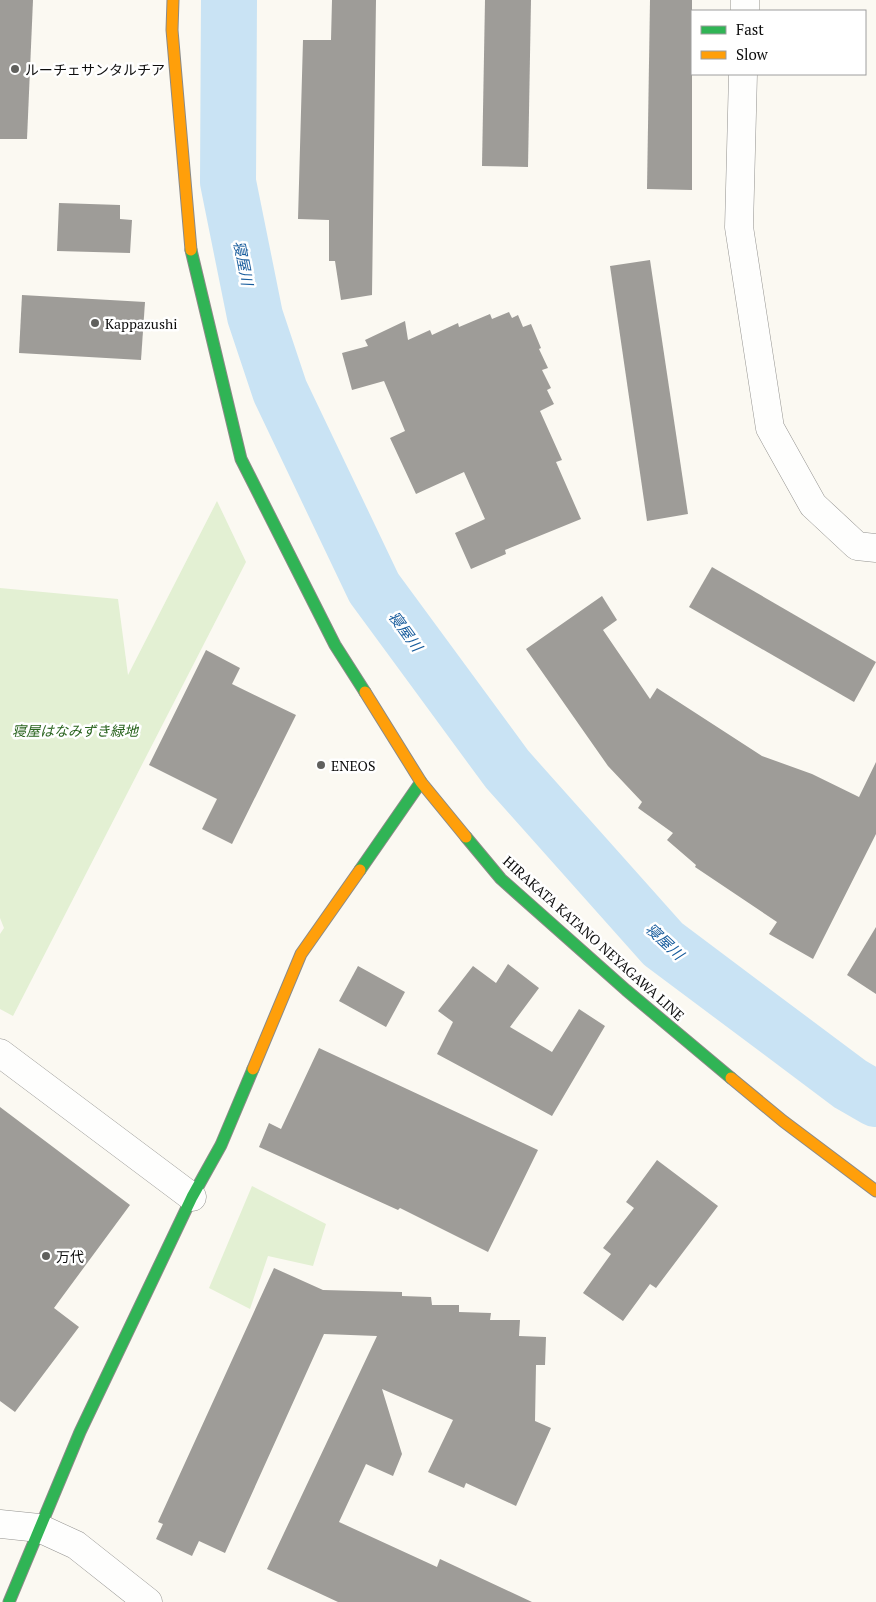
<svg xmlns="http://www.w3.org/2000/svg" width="876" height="1602" viewBox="0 0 876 1602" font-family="'PT Serif','Noto Sans JP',serif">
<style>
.green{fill:#e3f0d3}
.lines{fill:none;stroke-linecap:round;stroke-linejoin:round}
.river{stroke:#c9e3f4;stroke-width:56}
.building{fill:#9e9c98}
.street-casing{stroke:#949390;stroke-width:29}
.fast-casing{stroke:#8b8a87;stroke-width:13}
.slow-casing{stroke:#8b8a87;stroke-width:13}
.street{stroke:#fefefd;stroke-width:28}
.fast{stroke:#30b455;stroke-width:11}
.slow{stroke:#ff9f0a;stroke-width:11}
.poi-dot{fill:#60605d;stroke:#fff;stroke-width:2}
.labels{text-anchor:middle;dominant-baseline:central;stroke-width:5;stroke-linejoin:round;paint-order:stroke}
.poi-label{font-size:14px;fill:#0d0d0d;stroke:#fff;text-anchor:start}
.park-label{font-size:14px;font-style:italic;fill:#2a641f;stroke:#fff}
.street-label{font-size:14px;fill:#0d0d0d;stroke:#fff}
.water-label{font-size:15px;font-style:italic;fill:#195d9d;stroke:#fff}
</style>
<rect width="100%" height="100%" fill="#fbf9f2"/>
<!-- green -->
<g class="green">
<polygon points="217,501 246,562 13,1016 0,1009 0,934 4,928 0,918 0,588 118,599 128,675"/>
<polygon points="252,1186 326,1224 313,1266 268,1256 250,1309 209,1288"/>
</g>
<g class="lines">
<!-- river -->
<polyline class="river" points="229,0 228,182 255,316 280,391 374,588 507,769 663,944 850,1084 876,1099"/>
</g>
<!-- building -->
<g class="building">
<polygon points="0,0 33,0 27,139 0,139"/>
<polygon points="332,0 376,0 372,295 341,300 335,261 329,261 329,220 298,219 303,40 331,40"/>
<polygon points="485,0 531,0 528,167 482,166"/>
<polygon points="650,0 692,0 692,190 647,189"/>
<polygon points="59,203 120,205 120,219 132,220 130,253 57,251"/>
<polygon points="650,260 688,514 647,521 610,266"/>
<polygon points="22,295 145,302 141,360 19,353"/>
<polygon points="509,312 512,318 518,315 523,327 531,324 541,348 539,349 548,368 542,370 551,388 547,390 554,404 540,411 562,460 556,462 581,519 505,550 506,554 471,569 455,533 485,519 464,472 416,494 390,438 405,431 384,381 352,390 342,353 368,346 365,340 405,321 408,340 430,330 432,335 458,323 459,327 490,314 492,319"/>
<polygon points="712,567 876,662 854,702 689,607"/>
<polygon points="602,596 617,620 603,630 650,699 657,688 762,756 812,774 859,797 876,762 876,834 813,959 769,934 777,922 695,867 696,865 667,840 673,833 638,808 642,802 608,766 526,649"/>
<polygon points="206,650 240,668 232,684 296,715 232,844 202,829 217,799 149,765"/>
<polygon points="876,927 876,994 847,975"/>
<polygon points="508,964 539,988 510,1027 552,1052 579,1009 605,1026 552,1116 437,1054 453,1022 438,1011 473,966 496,983"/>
<polygon points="358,966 405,992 386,1027 339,1001"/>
<polygon points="319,1048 538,1150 488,1252 400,1208 398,1210 259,1147 269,1123 281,1129"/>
<polygon points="0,1107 130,1205 54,1308 79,1327 15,1412 0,1401"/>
<polygon points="657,1160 718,1206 656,1288 650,1284 623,1321 583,1293 611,1254 603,1248 634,1208 626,1202"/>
<polygon points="274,1268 323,1290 402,1292 402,1296 431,1297 432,1305 459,1305 459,1312 491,1313 490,1320 520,1320 519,1336 546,1337 545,1365 536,1365 535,1421 551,1428 516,1506 466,1483 464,1488 428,1472 453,1420 382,1389 402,1454 393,1476 366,1464 339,1522 437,1567 440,1559 532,1602 338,1602 267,1569 377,1336 324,1334 225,1553 199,1541 192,1556 156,1539 163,1524 158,1522"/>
</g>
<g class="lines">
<defs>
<g id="street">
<polyline points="745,11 745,0"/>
<polyline points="743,74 739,227 770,428 813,505 857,546 876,548"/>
<polyline points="0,1053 192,1197"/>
<polyline points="0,1524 39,1528 76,1545 148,1602"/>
</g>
<g id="fast">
<polyline points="191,250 241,459 335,645 365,692"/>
<polyline points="466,837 501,879 626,990 731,1078"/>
<polyline points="360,870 421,782"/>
<polyline points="9,1602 80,1432 192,1197 221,1145 253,1069"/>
</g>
<g id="slow">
<polyline points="173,0 172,30 191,250"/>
<polyline points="365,692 421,782 466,837"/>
<polyline points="253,1069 301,954 360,870"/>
<polyline points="731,1078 783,1121 876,1191"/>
</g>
</defs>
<!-- street casing -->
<use href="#street" class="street-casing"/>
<!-- fast casing -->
<use href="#fast" class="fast-casing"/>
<!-- slow casing -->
<use href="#slow" class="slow-casing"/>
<!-- street -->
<use href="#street" class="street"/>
<!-- fast -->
<use href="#fast" class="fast"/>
<!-- slow -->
<use href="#slow" class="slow"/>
</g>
<!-- markers -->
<g class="poi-dot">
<circle cx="15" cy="69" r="5"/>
<circle cx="95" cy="323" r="5"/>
<circle cx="321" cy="765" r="5"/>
<circle cx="46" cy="1256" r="5"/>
</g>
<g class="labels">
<!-- poi labels -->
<g class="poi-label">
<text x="25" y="69">ルーチェサンタルチア</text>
<text x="105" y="323">Kappazushi</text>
<text x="331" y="765">ENEOS</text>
<text x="56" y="1256">万代</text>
</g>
<!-- park labels -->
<g class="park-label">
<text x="75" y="730">寝屋はなみずき緑地</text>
</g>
<!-- street labels -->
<g class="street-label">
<text transform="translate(594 938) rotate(42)">HIRAKATA KATANO NEYAGAWA LINE</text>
</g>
<!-- water labels -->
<g class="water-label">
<text transform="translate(244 263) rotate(79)">寝屋川</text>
<text transform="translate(406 631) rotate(54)">寝屋川</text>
<text transform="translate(665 941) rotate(43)">寝屋川</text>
</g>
</g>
<!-- legend -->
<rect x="691" y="10" width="175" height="65" fill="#ffffff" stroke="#9e9e9e"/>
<rect x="701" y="26" width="25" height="8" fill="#30b455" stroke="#9e9e9e"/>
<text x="736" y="35" font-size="15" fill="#0d0d0d">Fast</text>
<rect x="701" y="51" width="25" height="8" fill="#ff9f0a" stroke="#9e9e9e"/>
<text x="736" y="60" font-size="15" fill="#0d0d0d">Slow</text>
</svg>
